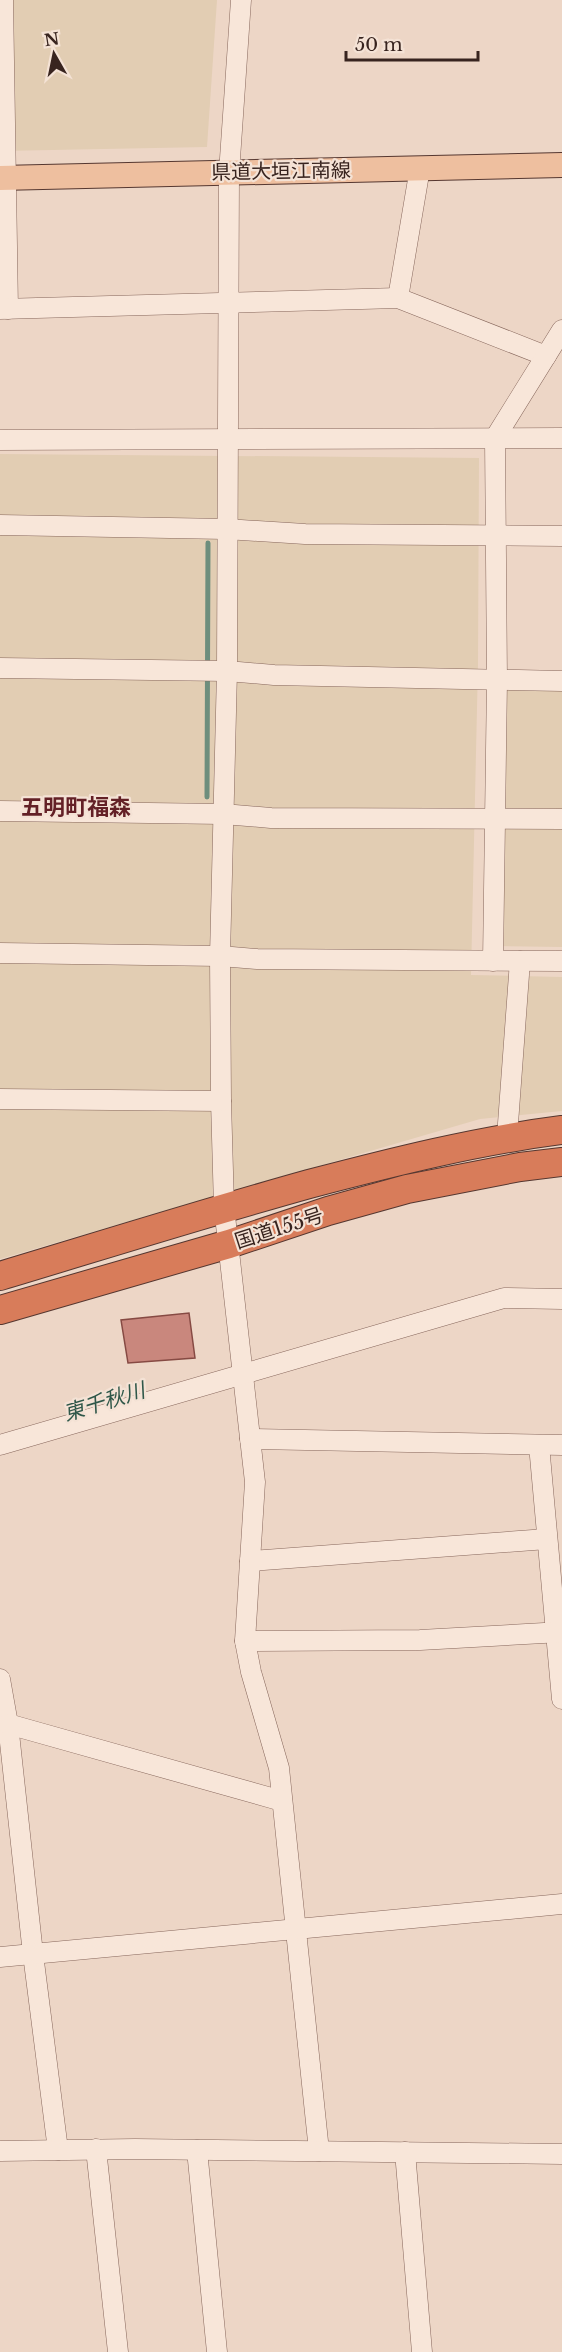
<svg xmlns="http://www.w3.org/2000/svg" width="562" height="2352" viewBox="0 0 562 2352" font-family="'Libre Baskerville','Noto Sans JP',serif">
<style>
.farmland{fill:#e2cdb3}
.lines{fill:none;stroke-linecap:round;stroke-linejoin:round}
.stream{stroke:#6e8e7d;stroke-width:5}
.building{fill:#c9877d;stroke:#864a43;stroke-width:1.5}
.minor-casing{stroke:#87675c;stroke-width:21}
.major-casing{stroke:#553730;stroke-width:26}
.highway-casing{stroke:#553730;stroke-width:30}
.minor{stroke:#f8e6d9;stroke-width:20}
.major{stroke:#eebf9f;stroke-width:24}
.highway{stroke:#d87c5a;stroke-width:28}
.labels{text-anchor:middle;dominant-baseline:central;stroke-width:4.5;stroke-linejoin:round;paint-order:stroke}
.street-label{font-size:20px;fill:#38241f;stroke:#f4e2d5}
.water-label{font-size:21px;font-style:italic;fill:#2f5749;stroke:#f4e2d5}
.quarter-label{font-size:22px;font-weight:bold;fill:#632026;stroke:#f4e2d5}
</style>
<rect width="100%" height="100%" fill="#edd6c6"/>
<!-- farmland -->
<g class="farmland">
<polygon points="0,0 217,0 207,147 0,151"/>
<polygon points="0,454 479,458 478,664 471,975 562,977 562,1111 480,1119 0,1259"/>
<polygon points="502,686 562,689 562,809 501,808"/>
<polygon points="501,826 562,827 562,947 498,946"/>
</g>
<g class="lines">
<!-- stream -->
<polyline class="stream" points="207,797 208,543"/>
</g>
<!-- building -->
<polygon class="building" points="189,1313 195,1358 128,1363 121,1320"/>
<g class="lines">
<defs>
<g id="minor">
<polyline points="3,0 8,309"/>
<polyline points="241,0 229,173 227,671 220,956 221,1101 224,1207 255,1482 245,1641 251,1672 279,1768 319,2151"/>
<polyline points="398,298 420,168"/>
<polyline points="0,309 398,298 546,356"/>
<polyline points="0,440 562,438"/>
<polyline points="0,525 226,529 305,534 562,536"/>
<polyline points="0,668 227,671 274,675 562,681"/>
<polyline points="0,811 223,814 271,818 562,819"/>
<polyline points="0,953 220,956 257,959 562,961"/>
<polyline points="493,961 497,680 495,438 562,330"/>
<polyline points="0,1099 221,1101"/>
<polyline points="507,1137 520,961"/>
<polyline points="250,1439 562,1445"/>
<polyline points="0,1445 504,1298 562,1299"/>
<polyline points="539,1445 562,1699"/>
<polyline points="250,1561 547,1539"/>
<polyline points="245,1641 420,1640 562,1632"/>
<polyline points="0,1679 8,1724 33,1954 58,2150"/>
<polyline points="8,1724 282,1801"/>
<polyline points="0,1957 562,1904"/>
<polyline points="96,2149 118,2352"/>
<polyline points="197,2150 217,2352"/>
<polyline points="0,2151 135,2149 562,2154"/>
<polyline points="405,2152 422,2352"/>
</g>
<polyline id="major" points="0,178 562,165"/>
<g id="highway">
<path d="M0 1276C103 1245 205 1213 309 1184 393 1162 476 1141 562 1130"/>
<polyline points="0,1310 229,1244 328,1211 407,1189 520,1167 562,1162"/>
</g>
</defs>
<!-- minor casing -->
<use href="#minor" class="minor-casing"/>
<!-- major casing -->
<use href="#major" class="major-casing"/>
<!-- highway casing -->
<use href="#highway" class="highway-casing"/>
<!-- minor -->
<use href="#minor" class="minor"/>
<!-- major -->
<use href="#major" class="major"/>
<!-- highway -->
<use href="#highway" class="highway"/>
</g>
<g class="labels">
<!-- street labels -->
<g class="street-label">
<text transform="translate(281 171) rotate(-1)">県道大垣江南線</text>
<text transform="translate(279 1228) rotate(-18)">国道155号</text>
</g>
<!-- water labels -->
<g class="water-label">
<text transform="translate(104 1402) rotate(-17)">東千秋川</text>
</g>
<!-- quarter labels -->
<g class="quarter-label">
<text x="76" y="807">五明町福森</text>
</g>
</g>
<!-- north arrow -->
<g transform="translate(54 54) rotate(351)" stroke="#f4e2d5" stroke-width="4.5" paint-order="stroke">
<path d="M0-4.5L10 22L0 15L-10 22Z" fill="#38241f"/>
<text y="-9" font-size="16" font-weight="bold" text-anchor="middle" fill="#38241f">N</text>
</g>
<!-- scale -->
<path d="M346 51v9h132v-9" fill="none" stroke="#38241f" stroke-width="3"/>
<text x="355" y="51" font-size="18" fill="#38241f" stroke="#f4e2d5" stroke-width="4.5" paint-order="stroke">50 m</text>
</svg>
